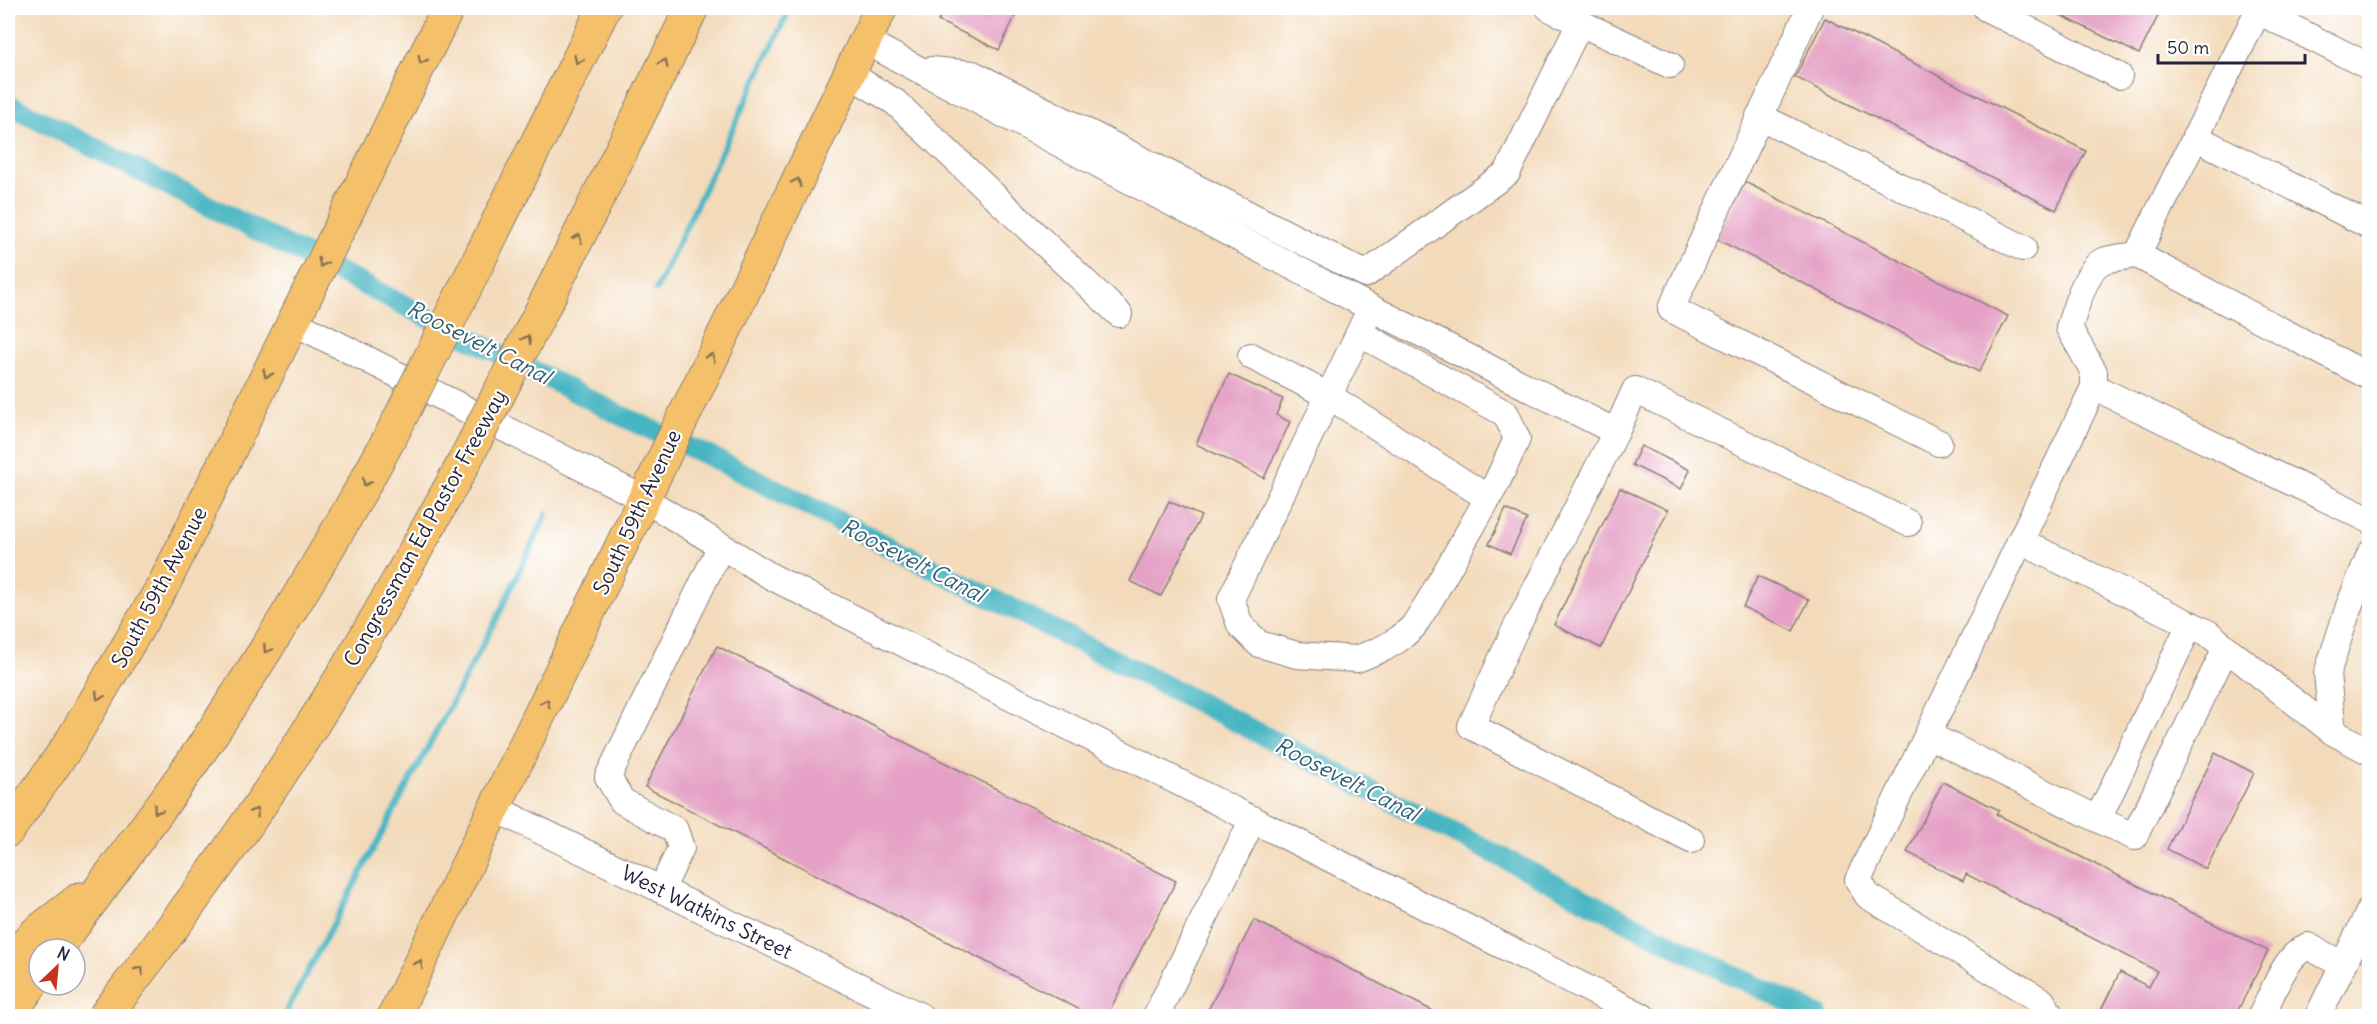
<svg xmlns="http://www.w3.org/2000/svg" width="2377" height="1024" viewBox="0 0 2377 1024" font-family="Delius,sans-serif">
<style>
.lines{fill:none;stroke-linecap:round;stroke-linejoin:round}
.stream{stroke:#47b5c2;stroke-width:6}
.canal{stroke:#47b5c2;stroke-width:21}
.building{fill:#e5a2c6}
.minor-casing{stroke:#8a7e7a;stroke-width:28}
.major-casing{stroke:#8a7e7a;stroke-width:34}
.highway-casing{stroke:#8a7e7a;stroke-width:35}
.minor{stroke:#fff;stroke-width:26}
.major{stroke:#f4c16a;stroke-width:32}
.highway{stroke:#f4c16a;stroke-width:33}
.highway-bridge-casing{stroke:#8a7e7a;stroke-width:35;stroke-linecap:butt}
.highway-bridge{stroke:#f4c16a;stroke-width:33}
.oneway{stroke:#8b7252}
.labels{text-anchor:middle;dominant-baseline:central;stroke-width:4.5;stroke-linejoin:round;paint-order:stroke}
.street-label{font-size:21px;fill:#22223b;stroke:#fff}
.water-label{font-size:22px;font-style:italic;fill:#315d71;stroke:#fff}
</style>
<rect width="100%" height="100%" fill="#fff"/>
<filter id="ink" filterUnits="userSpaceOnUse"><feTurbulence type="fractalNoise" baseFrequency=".0167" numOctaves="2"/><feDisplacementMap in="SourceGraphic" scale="12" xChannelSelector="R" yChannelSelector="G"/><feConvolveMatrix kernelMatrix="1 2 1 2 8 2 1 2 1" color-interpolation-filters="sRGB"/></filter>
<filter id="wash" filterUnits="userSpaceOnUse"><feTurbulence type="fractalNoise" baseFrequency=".008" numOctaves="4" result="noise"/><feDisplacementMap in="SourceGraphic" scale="24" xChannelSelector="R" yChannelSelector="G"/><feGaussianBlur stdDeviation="1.35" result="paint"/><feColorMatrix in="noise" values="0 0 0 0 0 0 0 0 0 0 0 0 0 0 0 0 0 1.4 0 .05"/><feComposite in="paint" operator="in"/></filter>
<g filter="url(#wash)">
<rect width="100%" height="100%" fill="#f3daba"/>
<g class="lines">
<!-- stream -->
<g class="stream">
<polyline points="656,290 790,8"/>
<polyline points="284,1016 496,620 547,513"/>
</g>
<!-- canal -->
<polyline class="canal" points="8,104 624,417 705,454 1190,698 1722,970 1819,1016"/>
</g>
<g id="blocks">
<!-- building -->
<g class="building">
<polygon points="945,8 1019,8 999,50 938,21"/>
<polygon points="2046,8 2146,8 2159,14 2139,54"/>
<polygon points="1825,18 2086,151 2056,210 1795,77"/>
<polygon points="1745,182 2008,316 1979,372 1716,239"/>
<polygon points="1229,374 1283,399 1276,415 1290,422 1264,478 1196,444"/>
<polygon points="1641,446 1690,470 1681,489 1632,465"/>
<polygon points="1620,488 1668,510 1601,648 1554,625"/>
<polygon points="1169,501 1201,516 1161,596 1130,581"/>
<polygon points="1506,509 1527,519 1510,554 1489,544"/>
<polygon points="1758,576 1809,600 1793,631 1743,607"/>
<polygon points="717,646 1176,881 1107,1016 1092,1016 645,787"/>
<polygon points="2215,753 2254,773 2206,869 2167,849"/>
<polygon points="1943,782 1999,810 1996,814 2268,951 2235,1016 2098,1016 2120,972 2149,987 2157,971 1966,874 1963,881 1907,852"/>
<polygon points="1254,920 1443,1016 1205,1016"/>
</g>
</g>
</g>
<g filter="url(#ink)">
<use href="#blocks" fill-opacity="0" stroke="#8a7e7a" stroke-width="1.5"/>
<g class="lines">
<defs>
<g id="minor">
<polyline points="1810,8 1671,309 1939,443"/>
<polyline points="1986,8 2119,76"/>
<polyline points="1580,23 1670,65"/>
<polyline points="865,41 1371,308 1616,432 1513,634 1471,726 1691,840"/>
<polyline points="2370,67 2258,11 2137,255 2370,377"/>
<polyline points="931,70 973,74 1366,274 1507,173 1580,23 1549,8"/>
<polyline points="849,74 895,102 1119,314"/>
<polyline points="1759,116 2023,248"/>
<polyline points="2195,137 2370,226"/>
<polyline points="293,322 644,499 772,577 1642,1016"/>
<polyline points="1359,333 1506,414 1517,439 1496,484 1430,600 1413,627 1399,639 1384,648 1357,659 1297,655 1259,644 1240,625 1231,599 1371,308"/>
<polyline points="1251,356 1329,396 1488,498"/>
<polyline points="2094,387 2370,520"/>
<polyline points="1616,432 1635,390 1908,523"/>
<polyline points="2226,648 2333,732 2370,752"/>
<polyline points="2333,732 2327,674 2349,606 2370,554"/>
<polyline points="1928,735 2134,837 2226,648 2208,633 2020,541"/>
<polyline points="494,808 920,1016"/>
<polyline points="2098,819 2190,624"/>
<polyline points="661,890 681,848 675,830 622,801 608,777 721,546"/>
<polyline points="1156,1016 1253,819"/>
<path d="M2051 1016 2042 1001 1868 896 1858 880 2094 387V372L2069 328C2074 312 2087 267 2103 261 2113 257 2126 257 2137 255"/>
<path d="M2261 1016C2273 994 2284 956 2308 946L2343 965"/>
<polyline points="2318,1016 2370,910"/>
</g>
<g id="major">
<polyline points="8,831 70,743 164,584 448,8"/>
<polyline points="394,1016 881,8"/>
</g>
<g id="highway">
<polyline points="482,254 604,8"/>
<polyline points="552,290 692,8"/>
<path d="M56 949C104 883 155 817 201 750 270 646 335 540 394 430"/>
<polyline points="8,963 36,933 80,899"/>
<polyline points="8,1016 39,973"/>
<path d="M105 1016C165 938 224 860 278 778 345 677 404 572 462 466"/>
</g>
</defs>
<!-- minor casing -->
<use href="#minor" class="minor-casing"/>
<!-- major casing -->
<use href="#major" class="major-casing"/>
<!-- highway casing -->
<use href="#highway" class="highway-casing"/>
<!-- minor -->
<use href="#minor" class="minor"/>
<!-- major -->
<use href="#major" class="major"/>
<!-- highway -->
<use href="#highway" class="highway"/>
<defs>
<g id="highway-bridge">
<polyline points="394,430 482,254"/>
<polyline points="462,466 552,290"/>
</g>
</defs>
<!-- highway-bridge casing -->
<use href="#highway-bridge" class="highway-bridge-casing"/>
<!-- highway-bridge -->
<use href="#highway-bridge" class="highway-bridge"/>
</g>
<!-- one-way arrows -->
<defs><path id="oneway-chevron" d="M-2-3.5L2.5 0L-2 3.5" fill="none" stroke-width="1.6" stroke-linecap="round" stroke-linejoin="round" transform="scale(1.5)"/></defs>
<g class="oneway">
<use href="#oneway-chevron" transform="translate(422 60) rotate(116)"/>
<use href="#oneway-chevron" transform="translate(578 60) rotate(116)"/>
<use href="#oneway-chevron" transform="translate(664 63) rotate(-64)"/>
<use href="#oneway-chevron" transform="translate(797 182) rotate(-64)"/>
<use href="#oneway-chevron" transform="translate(578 238) rotate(-64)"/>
<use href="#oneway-chevron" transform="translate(322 263) rotate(116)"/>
<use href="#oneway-chevron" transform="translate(527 339) rotate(-63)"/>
<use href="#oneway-chevron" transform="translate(711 357) rotate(-64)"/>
<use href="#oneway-chevron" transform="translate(267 374) rotate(116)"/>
<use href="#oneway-chevron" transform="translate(366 482) rotate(118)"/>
<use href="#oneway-chevron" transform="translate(267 649) rotate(123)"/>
<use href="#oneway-chevron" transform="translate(99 696) rotate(122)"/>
<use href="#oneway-chevron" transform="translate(546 703) rotate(-64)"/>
<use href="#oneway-chevron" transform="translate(157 810) rotate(126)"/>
<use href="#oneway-chevron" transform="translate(255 812) rotate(-56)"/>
<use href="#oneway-chevron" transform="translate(419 964) rotate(-64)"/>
<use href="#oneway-chevron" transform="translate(140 970) rotate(-53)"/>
</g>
</g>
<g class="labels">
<!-- street labels -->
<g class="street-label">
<text transform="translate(637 512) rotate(-65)">South 59th Avenue</text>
<text transform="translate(425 528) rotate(-61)">Congressman Ed Pastor Freeway</text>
<text transform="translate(159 587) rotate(-62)">South 59th Avenue</text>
<text transform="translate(707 912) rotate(26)">West Watkins Street</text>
</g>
<!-- water labels -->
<g class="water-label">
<text transform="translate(479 342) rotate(27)">Roosevelt Canal</text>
<text transform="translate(913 560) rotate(27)">Roosevelt Canal</text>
<text transform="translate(1347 779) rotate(27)">Roosevelt Canal</text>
</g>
</g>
<!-- margin -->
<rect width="2377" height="1024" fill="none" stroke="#fff" stroke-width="30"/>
<!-- north arrow -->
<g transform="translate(57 967) rotate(26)"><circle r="28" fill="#ffffff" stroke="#a7a7b1" stroke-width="1.5"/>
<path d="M0-4.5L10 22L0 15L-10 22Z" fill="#c8321e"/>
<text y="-9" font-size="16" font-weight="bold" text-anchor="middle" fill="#22223b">N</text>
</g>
<!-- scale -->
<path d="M2158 54v9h147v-9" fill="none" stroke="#22223b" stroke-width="3"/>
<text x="2167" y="54" font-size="18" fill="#22223b" stroke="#ffffff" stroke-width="4.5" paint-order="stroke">50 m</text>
</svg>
